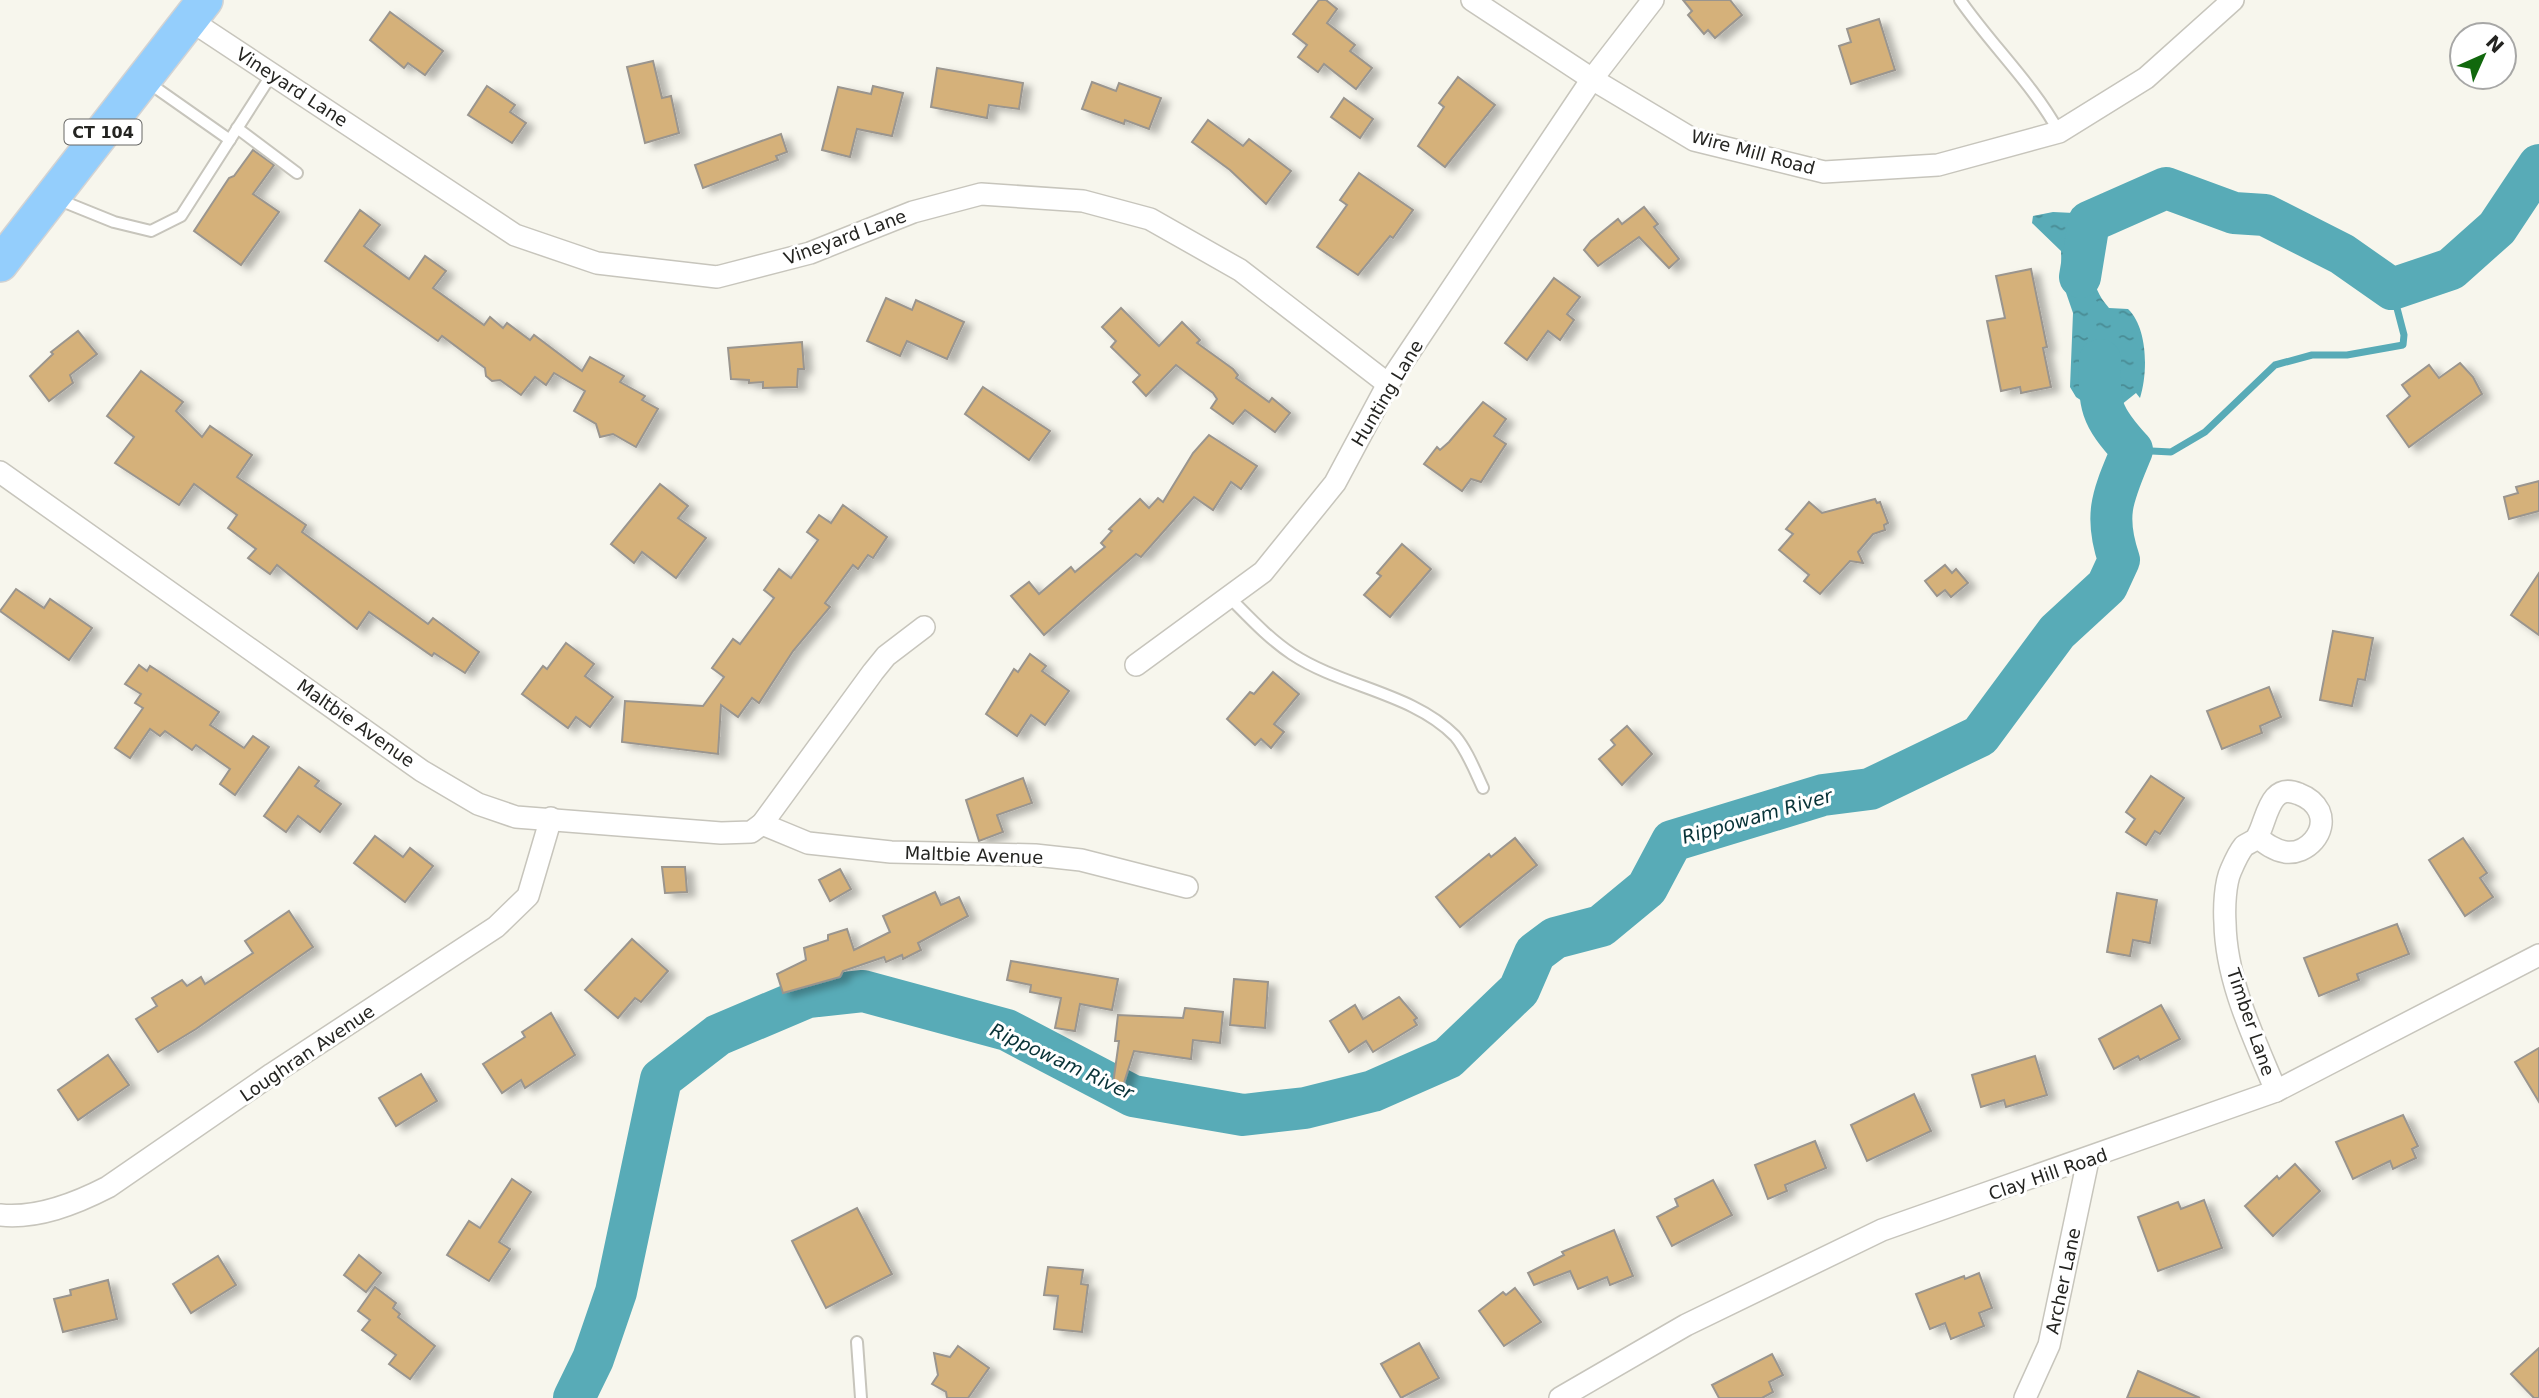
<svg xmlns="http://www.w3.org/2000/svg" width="2539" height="1398" viewBox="0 0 2539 1398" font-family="'DejaVu Sans',sans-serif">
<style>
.water{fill:url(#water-ripples)}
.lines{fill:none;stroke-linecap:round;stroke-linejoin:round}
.stream{stroke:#58abb7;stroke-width:7}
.river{stroke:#58abb7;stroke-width:42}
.building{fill:#d5b17a;stroke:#9a958e;stroke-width:2;filter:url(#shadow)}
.lane-casing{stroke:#c7c5bc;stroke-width:14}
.street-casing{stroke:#c7c5bc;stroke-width:24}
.primary-casing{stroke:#d3d3d3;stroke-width:38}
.lane{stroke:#fff;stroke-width:10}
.street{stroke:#fff;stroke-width:21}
.primary{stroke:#94cefc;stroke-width:35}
.labels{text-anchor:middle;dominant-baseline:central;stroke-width:6;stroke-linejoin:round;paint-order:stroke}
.shield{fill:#fff;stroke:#666664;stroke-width:2}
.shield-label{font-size:16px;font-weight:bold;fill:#242421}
.street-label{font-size:18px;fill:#242421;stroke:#fff}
.water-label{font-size:19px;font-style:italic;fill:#073237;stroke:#fff}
</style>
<defs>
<pattern id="water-ripples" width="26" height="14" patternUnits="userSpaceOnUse" patternTransform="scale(1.75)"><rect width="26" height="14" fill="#58abb7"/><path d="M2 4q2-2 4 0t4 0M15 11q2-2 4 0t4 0" fill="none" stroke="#498b94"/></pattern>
<filter id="shadow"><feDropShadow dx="8" dy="4.5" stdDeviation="3.5" flood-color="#0004"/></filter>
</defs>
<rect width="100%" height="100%" fill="#f7f6ed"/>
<!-- water -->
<path class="water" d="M2053 212 2074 213 2106 231C2093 262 2086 282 2109 308L2128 309C2148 328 2148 373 2140 398L2136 393 2106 417 2076 397 2070 387 2073 313 2062 281 2061 251 2032 223 2033 216Z"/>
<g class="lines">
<!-- stream -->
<polyline class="stream" points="2132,450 2171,452 2205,432 2275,365 2312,355 2347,355 2403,345 2404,335 2392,289"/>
<!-- river -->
<g class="river">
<polyline points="2080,277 2089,222 2166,188 2234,213 2265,215 2342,254 2392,289 2451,269 2497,228 2539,165"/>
<path d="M574 1398 593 1359 616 1292 661 1079 718 1035 808 997 863 991 1007 1030 1133 1096 1243 1115 1305 1108 1373 1091 1448 1058 1519 990 1535 953 1555 938 1601 926 1647 888 1672 841 1823 795 1870 789 1980 736 2057 632 2107 586 2119 560C2103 513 2114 494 2132 450 2100 415 2099 406 2100 360"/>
</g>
</g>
<!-- building -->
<g class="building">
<polygon points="1319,0 1326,0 1337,9 1327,23 1355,45 1350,51 1372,68 1356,89 1324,64 1318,72 1298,57 1307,45 1293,34"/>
<polygon points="1683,0 1730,0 1742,15 1715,38 1708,30 1704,34 1688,15 1692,11"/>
<polygon points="390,12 443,51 425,75 408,63 404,68 370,40"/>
<polygon points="1879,19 1895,70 1851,84 1839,46 1851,42 1847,29"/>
<polygon points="653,61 662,98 671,96 679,133 645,143 627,67"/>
<polygon points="937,68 1023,83 1019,109 989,105 987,118 931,107"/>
<polygon points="1458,77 1495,105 1445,167 1418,146 1444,107 1439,103"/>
<polygon points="1092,82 1116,91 1119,83 1161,98 1149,129 1125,120 1124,124 1082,109"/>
<polygon points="487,86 515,105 510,112 526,123 512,143 468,115"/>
<polygon points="873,86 903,93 892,136 857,129 850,157 822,150 838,87 871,94"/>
<polygon points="1344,98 1373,119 1360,138 1331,117"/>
<polygon points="1208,120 1243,146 1249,139 1291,171 1266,204 1230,170 1192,142"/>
<polygon points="781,134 787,152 776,156 778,160 703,188 695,165"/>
<polygon points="253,150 274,165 253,194 279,212 241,265 194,231 229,178 234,176"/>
<polygon points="1359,173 1413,210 1393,238 1390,236 1358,275 1317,247 1347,205 1340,200"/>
<polygon points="1644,207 1658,224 1654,227 1679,259 1669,268 1639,237 1598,266 1584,250 1591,241 1618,219 1622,224"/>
<polygon points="360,210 380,225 364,246 409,279 425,256 446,271 433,288 484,325 490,317 503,328 507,323 530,340 534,335 582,371 590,357 624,376 620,382 645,396 642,400 658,409 636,447 613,434 600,437 596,424 574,411 585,391 554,373 546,385 535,377 521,395 500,380 492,381 486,376 485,368 442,336 438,341 325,261"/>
<polygon points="2031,269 2047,347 2043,348 2051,387 2021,393 2020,387 2001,391 1987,321 2005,318 1996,276"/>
<polygon points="1554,278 1580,297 1567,314 1574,320 1560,340 1548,331 1527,360 1505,343"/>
<polygon points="886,298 912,310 916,300 964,322 947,359 907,341 900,356 867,341"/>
<polygon points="1121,308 1159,346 1182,322 1200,340 1197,343 1233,369 1238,375 1236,378 1269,402 1272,398 1290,413 1275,432 1245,410 1233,424 1211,408 1217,399 1213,393 1176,365 1146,396 1133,382 1140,375 1111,347 1116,341 1102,327"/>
<polygon points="78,331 97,354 70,375 73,383 49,401 30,376 53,354 51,352"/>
<polygon points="802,342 804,369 798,369 797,387 763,388 763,382 749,383 749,380 731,379 728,348"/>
<polygon points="2460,363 2473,377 2482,394 2409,447 2387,416 2410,396 2402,385 2429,365 2439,378"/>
<polygon points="141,371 183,402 176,411 202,437 210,426 252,455 237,477 306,525 302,532 428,624 433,618 479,652 465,673 434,653 432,656 369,612 357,629 277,565 270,574 248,558 256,549 228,528 237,515 194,484 179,505 115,463 134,437 107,416"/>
<polygon points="983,387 1050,431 1029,460 965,414"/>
<polygon points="1483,402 1506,419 1494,436 1506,444 1481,482 1471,479 1462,491 1424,464 1437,447 1440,450 1449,442"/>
<polygon points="1209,435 1257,466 1241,489 1231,482 1213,510 1194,497 1141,557 1136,554 1044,635 1011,596 1029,582 1039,594 1071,567 1075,572 1105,547 1101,543 1112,531 1109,529 1140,499 1149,508 1158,498 1163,502 1193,453"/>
<polygon points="2539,481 2539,511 2509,519 2504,497 2518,493 2516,487"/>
<polygon points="660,484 688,506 678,518 706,538 676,578 642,552 634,563 611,544"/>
<polygon points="1875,499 1877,503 1880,502 1888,523 1884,525 1885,530 1873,534 1858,552 1863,563 1850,561 1820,594 1804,581 1809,575 1779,550 1793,534 1786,529 1809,502 1822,513"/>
<polygon points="843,505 887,537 873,558 868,555 858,569 853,565 825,603 830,607 793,651 759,703 752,698 738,717 721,705 718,754 622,742 625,701 703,706 724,677 712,668 733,639 740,644 774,598 764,590 779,569 791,578 818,540 807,532 819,515 831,523"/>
<polygon points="1402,544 1431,569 1390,617 1364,595 1381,576 1377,573"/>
<polygon points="1945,565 1952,573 1956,569 1968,583 1951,597 1945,590 1937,596 1925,581"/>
<polygon points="2539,573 2539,635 2511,615"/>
<polygon points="16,589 44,608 50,599 92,628 69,660 0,611"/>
<polygon points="2333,631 2373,638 2365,680 2358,679 2352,706 2320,700"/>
<polygon points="566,643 594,664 585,676 613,697 590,727 576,717 568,728 522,694 543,666 547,669"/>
<polygon points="1030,654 1046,666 1042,671 1069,691 1045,725 1031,715 1017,736 986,714 1014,669 1018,672"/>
<polygon points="139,665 147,671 150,666 158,671 219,712 210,725 244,748 253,736 269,747 235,795 220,784 230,769 196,745 192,750 165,731 160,736 150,729 130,758 115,748 143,708 135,703 141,694 125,684"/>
<polygon points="1273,672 1299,694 1274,724 1284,732 1271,748 1261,739 1255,745 1227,719 1250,692 1254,694"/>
<polygon points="2269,687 2281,717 2260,726 2262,733 2222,749 2207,711"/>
<polygon points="1627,726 1652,754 1622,785 1599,759 1615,745 1611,740"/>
<polygon points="299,767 319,781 315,786 341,804 320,832 298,816 286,832 264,816"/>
<polygon points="2151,776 2184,798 2160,834 2155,831 2146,845 2126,832 2135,819 2126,812"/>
<polygon points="1023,778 1032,803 997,815 1003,832 979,841 966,800"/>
<polygon points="375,836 403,857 410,848 433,866 405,902 354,863"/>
<polygon points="1515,838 1537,865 1460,927 1436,897 1489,854 1491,857"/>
<polygon points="2463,838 2487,873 2480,878 2493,897 2465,916 2429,860"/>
<polygon points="662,867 685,867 687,892 665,893"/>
<polygon points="840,869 851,889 830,901 819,880"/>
<polygon points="935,892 941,905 959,897 968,916 918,943 921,950 903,959 902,955 886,962 884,957 843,971 840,977 783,993 777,974 806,960 804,948 828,940 828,935 847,929 854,950 890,932 883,916"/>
<polygon points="2117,893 2157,900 2150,943 2133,940 2130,956 2107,952"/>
<polygon points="289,911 313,947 196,1029 158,1052 136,1019 157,1006 152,998 182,980 187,986 201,977 205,984 253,953 245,941"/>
<polygon points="2397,924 2409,954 2357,974 2359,980 2319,996 2304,958"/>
<polygon points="632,939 668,971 641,1002 635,998 618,1018 585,990"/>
<polygon points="1011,961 1118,979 1112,1010 1080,1004 1075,1031 1055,1028 1061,998 1030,992 1031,985 1007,980"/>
<polygon points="1234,979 1268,982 1265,1028 1230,1025"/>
<polygon points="1399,997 1417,1018 1414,1020 1417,1025 1373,1052 1366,1041 1349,1052 1330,1021 1355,1005 1363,1019"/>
<polygon points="2161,1005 2180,1039 2140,1060 2138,1056 2114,1069 2099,1039"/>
<polygon points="1185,1008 1223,1012 1220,1043 1193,1040 1191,1059 1134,1051 1123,1086 1113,1084 1119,1041 1115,1041 1118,1015 1183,1018"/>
<polygon points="551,1013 575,1055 525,1088 521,1080 502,1093 483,1064 525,1037 522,1032"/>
<polygon points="2539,1048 2539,1102 2515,1062"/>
<polygon points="108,1055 129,1085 78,1120 58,1090"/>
<polygon points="2035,1056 2047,1095 2006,1107 2004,1100 1981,1107 1972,1075"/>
<polygon points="421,1074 437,1101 396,1126 379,1098"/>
<polygon points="1914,1094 1931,1131 1867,1161 1851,1125"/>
<polygon points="2403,1115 2418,1146 2412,1149 2416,1158 2393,1169 2390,1161 2353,1179 2336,1142"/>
<polygon points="1815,1141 1826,1168 1785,1185 1787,1191 1768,1199 1755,1165"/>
<polygon points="2295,1164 2320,1191 2273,1236 2245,1206 2277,1176 2279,1179"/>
<polygon points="512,1179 531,1192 499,1242 510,1249 489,1281 447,1255 469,1221 480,1228"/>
<polygon points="1713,1180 1732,1215 1672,1246 1657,1217 1678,1206 1675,1199"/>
<polygon points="2204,1200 2222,1248 2158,1271 2138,1217 2178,1202 2181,1209"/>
<polygon points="857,1208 892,1274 826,1308 792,1241"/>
<polygon points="1614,1230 1633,1276 1610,1285 1607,1277 1578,1289 1570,1271 1534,1285 1528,1273 1564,1255 1562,1252"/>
<polygon points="359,1255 381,1273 366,1292 344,1275"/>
<polygon points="218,1256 236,1285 191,1313 173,1284"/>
<polygon points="1048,1267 1083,1270 1081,1284 1088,1285 1082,1332 1054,1329 1058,1296 1044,1295"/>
<polygon points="1979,1273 1992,1308 1979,1313 1984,1326 1951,1339 1945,1323 1930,1329 1916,1294 1964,1276 1965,1279"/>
<polygon points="108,1280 117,1319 63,1332 54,1299 71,1295 70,1290"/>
<polygon points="375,1287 396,1303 393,1308 400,1314 398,1317 435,1346 410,1379 389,1364 396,1355 362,1330 370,1320 358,1311"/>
<polygon points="1515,1288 1541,1322 1504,1346 1479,1311 1503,1292 1506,1295"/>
<polygon points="1419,1343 1439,1378 1401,1398 1381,1364"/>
<polygon points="958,1346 989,1368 968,1398 947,1398 946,1392 932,1384 938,1375 934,1353 950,1357"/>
<polygon points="2539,1348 2539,1398 2534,1398 2511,1374"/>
<polygon points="1772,1354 1783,1375 1769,1382 1773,1392 1762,1398 1719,1398 1712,1385"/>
<polygon points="2138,1371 2200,1398 2127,1398"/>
</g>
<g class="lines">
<defs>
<g id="lane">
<path d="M1960 0C1992 46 2032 83 2059 132"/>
<polyline points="146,81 230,140"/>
<polyline points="237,128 297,173"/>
<polyline points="57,199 114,222 151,231 181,216 272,74"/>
<path d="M1229 597C1249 617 1268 638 1292 654 1342 687 1413 693 1455 736 1467 750 1475 771 1483 788"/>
<polyline points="857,1342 861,1398"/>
</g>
<g id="street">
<polyline points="1472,0 1592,79 1694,140 1824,172 1938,165 2059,132 2146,78 2233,0"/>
<polyline points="190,20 515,235 597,263 717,277 810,253 913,212 981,194 1083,201 1150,219 1240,270 1388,384"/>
<polyline points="0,472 422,771 478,804 516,817 721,833 751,832 762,824 873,672 886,656 924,627"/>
<polyline points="1136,665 1263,572 1335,483 1388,384 1592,79 1653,0"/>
<polyline points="762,824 808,843 891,852 1035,855 1081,860 1187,887"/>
<path d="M2257 837C2266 844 2274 850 2285 852 2307 855 2328 832 2319 811 2315 803 2307 797 2299 794 2268 781 2267 822 2257 837 2255 841 2248 843 2244 846 2239 852 2234 863 2231 870 2225 883 2224 908 2225 923 2226 981 2254 1038 2276 1091"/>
<path d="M0 1215C37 1219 75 1204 108 1187L272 1074 496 927 528 896 551 818"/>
<polyline points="1560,1398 1686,1325 1882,1230 2276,1091 2539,955"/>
<polyline points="2025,1398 2049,1345 2088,1160"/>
</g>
<polyline id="primary" points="0,264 205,0"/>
</defs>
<!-- lane casing -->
<use href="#lane" class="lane-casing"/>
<!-- street casing -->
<use href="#street" class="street-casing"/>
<!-- primary casing -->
<use href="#primary" class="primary-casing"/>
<!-- lane -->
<use href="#lane" class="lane"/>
<!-- street -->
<use href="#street" class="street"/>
<!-- primary -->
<use href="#primary" class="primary"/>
</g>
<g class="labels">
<!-- shield labels -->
<rect class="shield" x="64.5" y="119.5" width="77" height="25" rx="5"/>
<g class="shield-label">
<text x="103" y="132">CT 104</text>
</g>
<!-- street labels -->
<g class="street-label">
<text transform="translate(292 87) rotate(33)">Vineyard Lane</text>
<text transform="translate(1753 152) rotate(15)">Wire Mill Road</text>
<text transform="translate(845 237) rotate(-20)">Vineyard Lane</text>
<text transform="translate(1387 393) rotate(-59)">Hunting Lane</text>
<text transform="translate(356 723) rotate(35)">Maltbie Avenue</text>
<text transform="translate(974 855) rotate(2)">Maltbie Avenue</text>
<text transform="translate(2251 1022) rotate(71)">Timber Lane</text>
<text transform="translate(307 1053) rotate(-34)">Loughran Avenue</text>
<text transform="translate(2048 1174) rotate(-19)">Clay Hill Road</text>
<text transform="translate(2063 1281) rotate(-78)">Archer Lane</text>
</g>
<!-- water labels -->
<g class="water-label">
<text transform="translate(1757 816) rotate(-16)">Rippowam River</text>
<text transform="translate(1062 1061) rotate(25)">Rippowam River</text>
</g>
</g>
<!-- north arrow -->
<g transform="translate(2483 56) rotate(45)"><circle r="33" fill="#ffffff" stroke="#a7a7a6" stroke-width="2"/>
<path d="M0-5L12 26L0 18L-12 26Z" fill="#11680d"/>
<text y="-10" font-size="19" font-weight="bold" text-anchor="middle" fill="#242421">N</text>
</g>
</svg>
